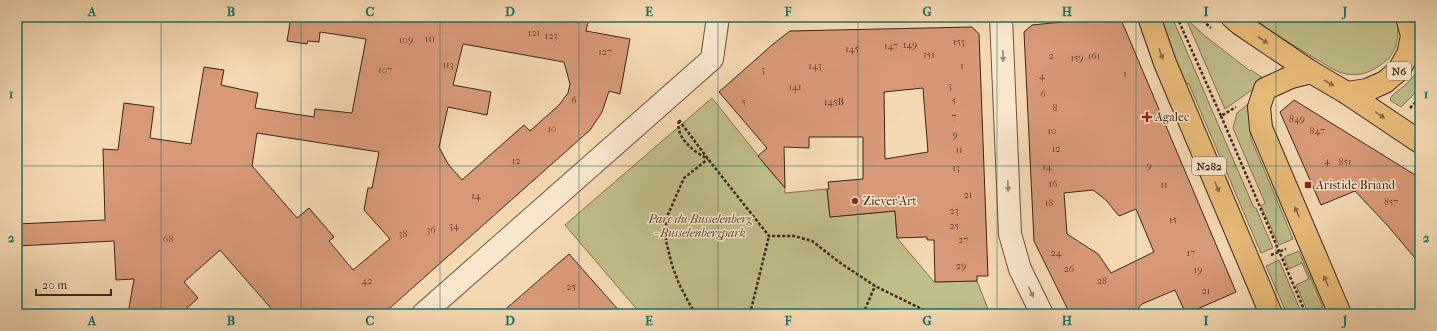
<svg xmlns="http://www.w3.org/2000/svg" width="1437" height="331" viewBox="0 0 1437 331" font-family="'IM FELL French Canon',serif">
<style>
.green{fill:#c0be89;stroke:#807251}
.building{fill:#d89976;stroke:#402519;fill-rule:evenodd}
.lines{fill:none;stroke-linecap:round;stroke-linejoin:round}
.street-casing{stroke:#6d523f;stroke-width:24}
.primary-casing{stroke:#402519;stroke-width:24}
.path{stroke:#402519;stroke-width:2.5;stroke-dasharray:3 2;stroke-linecap:butt}
.street{stroke:#f8e6cd;stroke-width:22}
.primary{stroke:#eabc79;stroke-width:22}
.oneway{fill:#8c6944}
.oneway2{fill:#9c8673}
.grid{fill:none;stroke:#0f766e;stroke-width:1;stroke-opacity:0.55}
.poi-dot{fill:#8f2418;stroke:#f8e6cd;stroke-width:1.5}
.labels{text-anchor:middle;dominant-baseline:central;stroke-width:3;stroke-linejoin:round;paint-order:stroke}
.number-label{font-size:10px;fill:#664230}
.shield{fill:#f8e6cd;stroke:#775f4f;stroke-width:1}
.shield-label{font-size:11px;font-weight:bold;fill:#402519}
.poi-label{font-size:12px;fill:#402519;stroke:#f8e6cd;text-anchor:start}
.park-label{font-size:12px;font-style:italic;fill:#604b35;stroke:#f8e6cd}
.neatline{fill:none;stroke:#0f766e;stroke-width:1.5}
.grid-label{font-size:13px;text-anchor:middle;font-weight:bold;fill:#0f766e}
</style>
<rect width="100%" height="100%" fill="#f5d9b2"/>
<filter id="stains"><feTurbulence type="fractalNoise" baseFrequency=".005" numOctaves="4"/><feColorMatrix values="0 0 0 0 .2 0 0 0 0 .09 0 0 0 0 .02 0 0 0 .5 -.17"/></filter>
<radialGradient id="worn" r=".72"><stop offset=".6" stop-color="#630" stop-opacity="0"/><stop offset="1" stop-color="#630" stop-opacity=".3"/></radialGradient>
<!-- green -->
<g class="green">
<polygon points="1161,17 1172,17 1254,208 1256,208 1273,248 1261,253 1189,84 1181,82"/>
<path d="M1252 17H1283L1297 20 1309 17H1396C1400 30 1398 50 1387 60 1375 70 1362 77 1346 74 1335 72 1325 64 1316 59 1295 46 1272 33 1252 17Z"/>
<polygon points="1186,19 1205,36 1250,71 1251,70 1266,80 1225,109"/>
<path d="M1420 67V88L1401 107 1391 101 1390 99C1393 93 1400 90 1405 85 1411 80 1416 74 1420 67Z"/>
<polygon points="712,98 776,178 784,174 785,193 827,189 830,217 895,211 897,238 934,282 977,281 990,314 641,314 565,225"/>
<polygon points="1253,100 1254,127 1250,136 1293,239 1279,245 1261,206 1265,203 1233,128 1237,113"/>
<polygon points="1299,251 1323,307 1308,312 1296,285 1309,279 1302,263 1289,269 1284,257"/>
<polygon points="1279,260 1302,314 1287,314 1266,266"/>
</g>
<!-- building -->
<g class="building">
<path d="M291 17H589L586 31 630 39 620 94 609 91 602 112 590 130 383 314H276L220 250 184 282 198 298 186 309 185 314H128L134 279 116 280 114 241 17 246V224L105 220 103 149 118 150 124 103 154 107 150 138 191 144 204 67 224 70 221 85 258 93 255 108 314 117 315 109 352 113 366 39 320 32 319 42 308 41 307 44 287 41ZM463 44 564 62 570 84 568 93 559 105 530 131 524 125 462 180 448 164 439 147 448 107 487 115 491 92 453 85ZM257 133 379 152 372 188H368L364 210 390 239 353 270 329 241 334 237 309 208 297 218 252 166Z"/>
<path d="M1114 17H1120L1236 292 1186 314 1175 290 1142 304 1133 314H1070L1034 241 1024 32 1032 25ZM1093 190 1106 200 1119 216 1136 209 1154 252 1111 273 1098 254 1067 234 1064 193Z"/>
<path d="M972 27 979 34 988 276H977V281L935 282 934 240H927V237L897 238 895 211 830 217 827 189H829L828 182 863 179V137H809V148L784 147 785 188 758 156 767 148 719 92 772 45 790 31ZM923 88 928 152 885 159 884 92Z"/>
<polygon points="1294,100 1420,178 1420,264 1388,226 1355,191 1321,205 1280,112"/>
<polygon points="569,254 622,314 500,314 530,288"/>
</g>
<g class="lines">
<defs>
<g id="street">
<polyline points="1001,17 1010,234 1020,269 1042,314"/>
<polyline points="423,314 712,59 718,17"/>
</g>
<g id="primary">
<polyline points="1149,17 1165,63 1271,314"/>
<polyline points="1232,17 1240,24 1311,72 1347,93 1420,142"/>
<polyline points="1311,72 1291,77 1265,89 1259,107 1261,128 1340,314"/>
<polyline points="1347,93 1367,90 1385,82 1399,70 1408,54 1412,36 1407,17"/>
</g>
</defs>
<!-- street casing -->
<use href="#street" class="street-casing"/>
<!-- primary casing -->
<use href="#primary" class="primary-casing"/>
<!-- path -->
<g class="path">
<polyline points="1177,17 1221,116 1236,107"/>
<polyline points="1199,17 1211,28"/>
<polyline points="648,19 648,17"/>
<polyline points="1410,108 1420,98"/>
<polyline points="1221,116 1306,314"/>
<polyline points="679,120 708,159 769,236 794,236 812,241 839,262 875,286 932,314"/>
<path d="M679 121C675 137 693 151 706 158"/>
<polyline points="1271,255 1286,249"/>
<polyline points="695,314 679,284 672,265 666,241 666,219 684,178 708,159"/>
<polyline points="750,314 769,236"/>
<polyline points="863,314 875,286"/>
</g>
<!-- street -->
<use href="#street" class="street"/>
<!-- primary -->
<use href="#primary" class="primary"/>
</g>
<!-- one-way arrows -->
<defs><path id="oneway-solid" d="M-6-.8H1V-3.2L6.5 0L1 3.2V.8H-6Z"/></defs>
<g class="oneway">
<use href="#oneway-solid" transform="translate(1263 40) rotate(34)"/>
<use href="#oneway-solid" transform="translate(1161 54) rotate(70)"/>
<use href="#oneway-solid" transform="translate(1329 83) rotate(30)"/>
<use href="#oneway-solid" transform="translate(1380 115) rotate(34)"/>
<use href="#oneway-solid" transform="translate(1217 187) rotate(67)"/>
<use href="#oneway-solid" transform="translate(1297 212) rotate(-113)"/>
<use href="#oneway-solid" transform="translate(1326 281) rotate(-113)"/>
</g>
<g class="oneway2">
<use href="#oneway-solid" transform="translate(1003 56) rotate(88)"/>
<use href="#oneway-solid" transform="translate(1008 186) rotate(88)"/>
<use href="#oneway-solid" transform="translate(1031 292) rotate(65)"/>
</g>
<!-- grid -->
<path class="grid" d="M161 17V314M301 17V314M440 17V314M579 17V314M718 17V314M858 17V314M997 17V314M1136 17V314M1276 17V314M17 166H1420"/>
<!-- markers -->
<g class="poi-dot">
<path d="M1145 111h4v4h4v4h-4v4h-4v-4h-4v-4h4z"/>
<rect x="1304" y="181" width="8" height="8" rx="2"/>
<circle cx="855" cy="201" r="4"/>
</g>
<g class="labels">
<!-- number labels -->
<g class="number-label">
<text x="534" y="33">121</text>
<text x="551" y="36">123</text>
<text x="430" y="39">111</text>
<text x="406" y="40">109</text>
<text x="959" y="42">153</text>
<text x="910" y="45">149</text>
<text x="891" y="46">147</text>
<text x="852" y="49">145</text>
<text x="605" y="52">127</text>
<text x="929" y="55">151</text>
<text x="1051" y="56">2</text>
<text x="1094" y="56">161</text>
<text x="1077" y="58">159</text>
<text x="448" y="65">113</text>
<text x="815" y="66">143</text>
<text x="962" y="66">1</text>
<text x="385" y="70">107</text>
<text x="763" y="70">3</text>
<text x="1125" y="74">1</text>
<text x="1042" y="76">4</text>
<text x="950" y="86">3</text>
<text x="795" y="87">141</text>
<text x="1043" y="94">6</text>
<text x="574" y="100">6</text>
<text x="954" y="101">5</text>
<text x="744" y="102">5</text>
<text x="834" y="102">145B</text>
<text x="1055" y="108">8</text>
<text x="954" y="117">7</text>
<text x="1297" y="119">849</text>
<text x="552" y="129">10</text>
<text x="1052" y="131">10</text>
<text x="1317" y="131">847</text>
<text x="955" y="135">9</text>
<text x="1056" y="149">12</text>
<text x="959" y="150">11</text>
<text x="516" y="161">12</text>
<text x="1327" y="161">4</text>
<text x="1345" y="162">851</text>
<text x="1149" y="166">9</text>
<text x="1047" y="167">14</text>
<text x="956" y="168">13</text>
<text x="1053" y="184">16</text>
<text x="1164" y="185">11</text>
<text x="968" y="195">21</text>
<text x="476" y="196">14</text>
<text x="1391" y="202">857</text>
<text x="1049" y="203">18</text>
<text x="954" y="211">23</text>
<text x="1173" y="220">15</text>
<text x="454" y="226">34</text>
<text x="954" y="226">25</text>
<text x="431" y="230">36</text>
<text x="403" y="234">38</text>
<text x="168" y="239">68</text>
<text x="963" y="240">27</text>
<text x="1056" y="253">24</text>
<text x="1191" y="253">17</text>
<text x="961" y="266">29</text>
<text x="1069" y="269">26</text>
<text x="1198" y="270">19</text>
<text x="367" y="281">42</text>
<text x="1102" y="281">28</text>
<text x="571" y="287">25</text>
<text x="1206" y="291">21</text>
</g>
<!-- shield labels -->
<g class="shield">
<rect x="1387" y="62" width="24" height="18" rx="3"/>
<rect x="1192" y="157" width="34" height="18" rx="3"/>
</g>
<g class="shield-label">
<text x="1399" y="71">N6</text>
<text x="1209" y="166">N282</text>
</g>
<!-- poi labels -->
<g class="poi-label">
<text x="1155" y="117">Agalec</text>
<text x="1316" y="185">Aristide Briand</text>
<text x="863" y="201">Ziever'Art</text>
</g>
<!-- park labels -->
<g class="park-label">
<text x="700" y="219">Parc du Busselenberg<tspan x="700" dy="14">- Busselenbergpark</tspan></text>
</g>
</g>
<!-- margin -->
<rect width="1437" height="331" fill="none" stroke="#f5d9b2" stroke-width="44"/>
<!-- scale -->
<path d="M36 289v6h75v-6" fill="none" stroke="#402519" stroke-width="2"/>
<text x="42" y="289" font-size="12" fill="#402519" stroke="#f8e6cd" stroke-width="3" paint-order="stroke">20 m</text>
<rect x="22" y="22" width="1393" height="287" class="neatline"/>
<g class="grid-label">
<text x="92" y="16">A</text>
<text x="231" y="16">B</text>
<text x="370" y="16">C</text>
<text x="510" y="16">D</text>
<text x="649" y="16">E</text>
<text x="788" y="16">F</text>
<text x="927" y="16">G</text>
<text x="1067" y="16">H</text>
<text x="1206" y="16">I</text>
<text x="1345" y="16">J</text>
<text x="11" y="98">1</text>
<text x="1426" y="98">1</text>
<text x="11" y="242">2</text>
<text x="1426" y="242">2</text>
<text x="92" y="325">A</text>
<text x="231" y="325">B</text>
<text x="370" y="325">C</text>
<text x="510" y="325">D</text>
<text x="649" y="325">E</text>
<text x="788" y="325">F</text>
<text x="927" y="325">G</text>
<text x="1067" y="325">H</text>
<text x="1206" y="325">I</text>
<text x="1345" y="325">J</text>
</g>
<rect width="100%" height="100%" filter="url(#stains)"/>
<rect width="100%" height="100%" fill="url(#worn)"/>
</svg>
